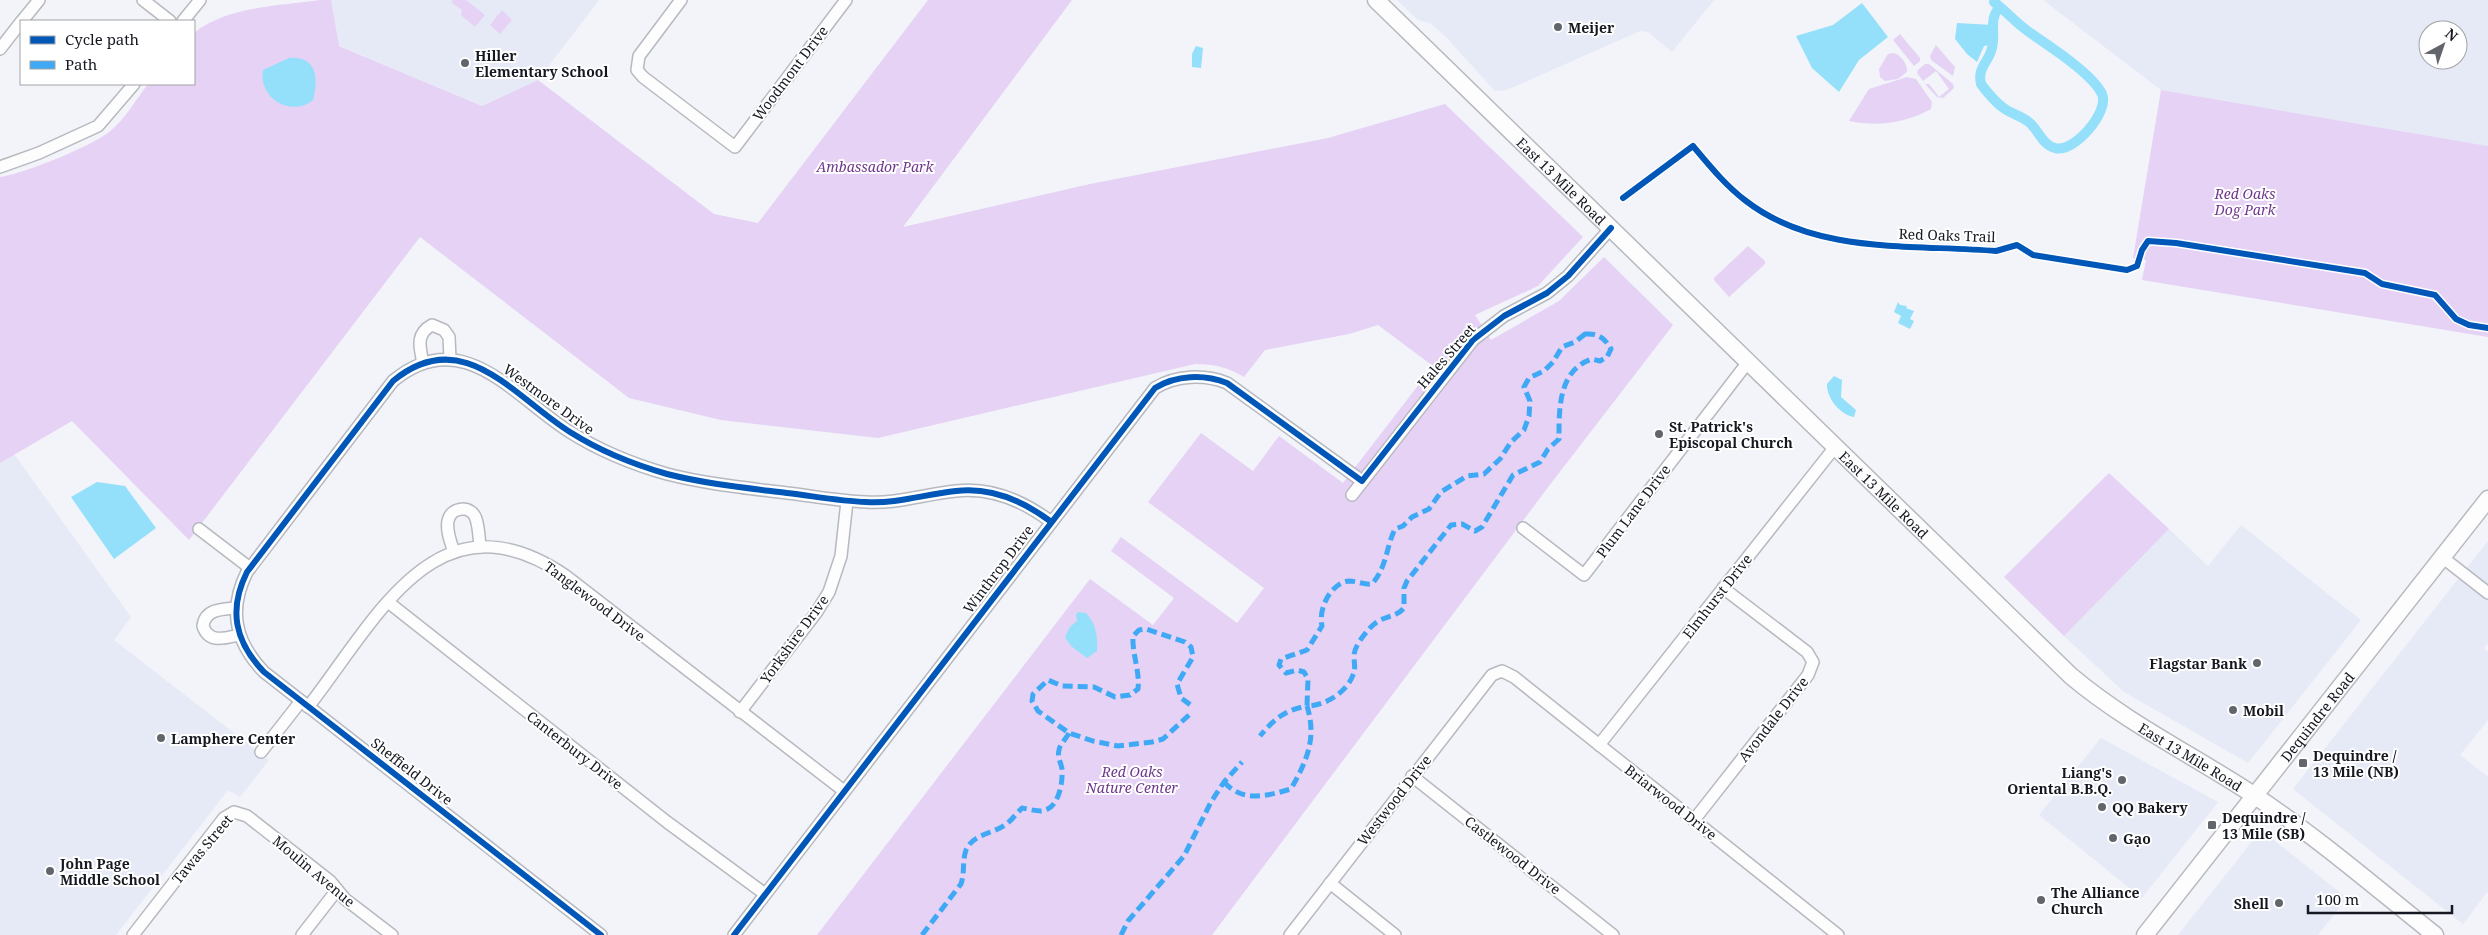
<svg xmlns="http://www.w3.org/2000/svg" width="2488" height="935" viewBox="0 0 2488 935" font-family="'Noto Serif',serif">
<style>
.built{fill:#e5eaf6;fill-rule:evenodd}
.green{fill:#e5d2f5}
.water{fill:#94e0fb}
.lines{fill:none;stroke-linecap:round;stroke-linejoin:round}
.canal{stroke:#94e0fb;stroke-width:10}
.street-casing{stroke:#b6b9bf;stroke-width:14}
.secondary-casing{stroke:#b6b9bf;stroke-width:19}
.street{stroke:#fdfdfe;stroke-width:11}
.secondary{stroke:#fdfdfe;stroke-width:16}
.quiet{stroke:#3fa9f5;stroke-width:5;stroke-dasharray:10 5;stroke-linecap:butt}
.cycleway-casing{stroke:#fff;stroke-width:9}
.cycleway{stroke:#0057b8;stroke-width:6}
.poi-dot{fill:#62656c;stroke:#fff;stroke-width:2}
.labels{text-anchor:middle;dominant-baseline:central;stroke-width:4;stroke-linejoin:round;paint-order:stroke}
.poi-label{font-size:14px;font-weight:bold;fill:#151820;stroke:#fff;text-anchor:start}
.street-label{font-size:14px;fill:#151820;stroke:#fff}
.park-label{font-size:14px;font-style:italic;fill:#6f388c;stroke:#fff}
</style>
<rect width="100%" height="100%" fill="#f2f4f9"/>
<!-- built -->
<g class="built">
<polygon points="331,0 599,0 538,80 482,106 338,45"/>
<polygon points="1397,0 1714,0 1672,52 1648,32 1640,31 1507,90 1495,91 1446,37 1430,23 1418,20"/>
<path d="M2043 0H2488V146L2161 90ZM2428 30H2458V60H2428Z"/>
<polygon points="14,454 131,617 114,640 269,760 240,797 228,790 116,935 0,935 0,463"/>
<polygon points="2241,525 2361,620 2248,763 2124,692 2064,636 2169,529 2208,566"/>
<polygon points="2488,541 2488,643 2484,648 2488,652 2488,720 2460,755 2488,777 2488,891 2463,924 2293,789"/>
<polygon points="2101,738 2218,802 2142,898 2039,815"/>
<polygon points="2261,830 2347,898 2318,935 2178,935"/>
</g>
<!-- green -->
<g class="green">
<path d="M320 0H331L339 46 482 106 538 80 714 214 758 223 928 0H1072L903 227 1090 184 1328 138 1445 104 1583 237 1538 286 1475 315 1491 340 1559 301 1604 257 1673 325 1549 486 1212 935H817L1090 579 1153 625 1174 598 1111 551 1121 537 1237 623 1264 588 1148 502 1201 433 1253 471 1279 436 1343 483 1433 366 1378 325 1349 334 1265 350 1244 377C1227 367 1214 364 1195 364L878 438 721 420 629 398 420 237 189 540 72 421 0 463V177C23 174 92 146 109 132 125 120 136 99 148 84H194V33C227 6 279 6 320 0Z"/>
<polygon points="453,0 466,0 485,15 476,26 474,26 461,15 462,10 451,2"/>
<polygon points="502,10 512,20 500,34 490,25"/>
<polygon points="1900,34 1920,58 1920,61 1914,66 1893,40"/>
<polygon points="1936,45 1955,67 1953,76 1931,60 1930,56"/>
<path d="M1893 53C1900 54 1908 64 1907 72L1898 79 1885 81 1880 77 1879 69 1888 54Z"/>
<polygon points="1925,64 1929,64 1953,84 1954,88 1943,98 1937,97 1925,84 1929,84 1939,97 1949,89 1936,71 1923,81 1917,73 1918,70"/>
<path d="M1907 77 1916 79 1932 102 1931 109C1905 123 1878 127 1849 121L1869 89Z"/>
<polygon points="2161,90 2488,146 2488,337 2142,280 2146,260 2133,258"/>
<polygon points="1748,246 1765,261 1765,264 1729,297 1714,280 1714,278"/>
<polygon points="2109,473 2169,529 2064,636 2004,577"/>
</g>
<!-- water -->
<g class="water">
<polygon points="1862,3 1888,37 1859,60 1839,92 1812,68 1796,36 1833,25"/>
<polygon points="1957,23 1993,25 1993,45 1984,46 1977,62 1967,54 1955,39"/>
<polygon points="1196,46 1203,48 1201,68 1192,67 1192,54"/>
<path d="M289 58C316 56 319 77 313 100 291 118 258 98 263 70Z"/>
<polygon points="1898,302 1900,305 1907,306 1906,308 1914,311 1910,319 1914,321 1910,329 1898,323 1901,316 1894,312"/>
<path d="M1834 376 1842 380 1841 397 1856 410 1854 417C1840 415 1826 397 1827 384Z"/>
<polygon points="97,482 125,486 156,528 114,559 71,497"/>
<path d="M1078 612 1086 613C1096 623 1098 637 1097 651L1087 658 1071 646 1065 637 1070 627 1077 621 1076 615Z"/>
</g>
<g class="lines">
<!-- canal -->
<path class="canal" d="M1994 2C2006 11 2016 23 2029 32 2047 45 2092 73 2102 94 2110 112 2073 154 2055 148 2043 145 2039 132 2031 124 2023 116 2014 115 2005 109 1997 104 1986 91 1981 84 1977 67 1989 62 1992 48 1996 32 1988 19 2000 7"/>
<defs>
<g id="street">
<polyline points="143,0 170,21"/>
<polyline points="681,0 639,56 637,70 643,77 735,147 846,0"/>
<polyline points="22,21 39,0"/>
<polyline points="183,21 200,0"/>
<polyline points="0,49 21,22"/>
<polyline points="0,167 39,153 98,126 134,84"/>
<path d="M423 363C420 348 415 334 432 325L444 330 449 337 450 359"/>
<polyline points="1352,495 1473,340 1504,316 1547,293 1568,276 1611,228"/>
<polyline points="1523,528 1584,575 1748,362"/>
<polyline points="199,529 250,568"/>
<path d="M454 552C451 543 446 531 448 521 451 506 472 505 476 519 479 528 479 538 480 547"/>
<polyline points="2442,557 2488,593"/>
<polyline points="388,602 667,822 765,894"/>
<path d="M236 608C222 609 205 609 203 626 209 644 225 638 239 635"/>
<path d="M308 707C377 619 437 488 566 576L844 791"/>
<polyline points="740,712 816,613 829,592 841,556 847,501"/>
<polyline points="1599,745 1835,447"/>
<polyline points="261,752 301,701"/>
<polyline points="1412,776 1613,935"/>
<polyline points="1694,820 1808,675 1813,662 1807,652 1723,588"/>
<polyline points="1330,883 1395,935"/>
<polyline points="133,935 224,818 234,812 247,816 330,881 345,899 392,935"/>
<polyline points="302,935 337,890"/>
<path d="M601 935 264 672C235 642 228 610 247 572L393 381C463 323 514 397 570 432 600 451 632 464 667 474 706 484 747 488 787 493 813 496 839 501 866 502 897 504 925 494 956 491 990 487 1023 501 1050 521"/>
<path d="M734 935 1155 388C1176 375 1204 374 1227 383L1362 481"/>
<polyline points="1290,935 1492,675 1502,671 1514,677 1838,935"/>
</g>
<g id="secondary">
<path id="s1" d="M1376 0 2071 676C2127 723 2191 754 2252 794 2316 836 2375 887 2435 935"/>
<path id="s2" d="M2145 935 2488 499"/>
</g>
</defs>
<!-- street casing -->
<use href="#street" class="street-casing"/>
<!-- secondary casing -->
<use href="#secondary" class="secondary-casing"/>
<!-- street -->
<use href="#street" class="street"/>
<!-- secondary -->
<use href="#secondary" class="secondary"/>
<!-- quiet -->
<g class="quiet">
<path d="M1585 334C1598 333 1605 338 1611 349L1607 357 1600 361 1592 359C1558 370 1559 410 1559 439L1548 449 1540 462 1513 475 1482 527 1475 531 1462 524 1451 525 1407 581 1404 588V608C1395 619 1382 614 1369 629 1363 636 1354 647 1354 656 1354 663 1356 669 1353 675 1347 692 1325 706 1307 706L1308 679 1304 672 1297 670 1286 673 1279 665 1281 659 1307 650 1322 626C1318 610 1330 583 1349 581 1357 581 1364 585 1372 584 1387 567 1386 547 1395 529L1403 526 1412 517 1429 509 1441 492 1467 476 1484 474 1500 459 1511 442 1524 430 1529 416 1530 401 1524 387 1529 378 1544 371 1553 362 1562 347 1575 342Z"/>
<path d="M1189 715 1163 739 1152 742 1118 746 1093 741 1069 733 1038 711 1032 701 1033 694 1048 680 1062 686 1094 687 1115 697 1130 695 1138 689C1140 671 1132 654 1133 636L1139 630 1146 629 1185 642 1191 647 1193 657 1177 684 1181 698 1192 706"/>
<path d="M1224 782C1243 803 1267 796 1291 789 1307 760 1317 739 1307 706 1285 710 1274 719 1260 736"/>
<path d="M922 935 961 884C965 872 962 862 966 850 973 834 992 834 1005 825 1011 821 1016 814 1022 808 1028 809 1035 811 1041 811 1059 810 1063 782 1062 769 1061 762 1057 758 1059 750 1060 744 1066 739 1069 733"/>
<polyline points="1121,935 1128,921 1184,856 1211,802 1224,782 1242,762"/>
</g>
<defs>
<g id="cycleway">
<path d="M1623 198 1693 146C1709 165 1725 185 1746 201 1816 255 1912 244 1996 251L2017 245 2033 255 2127 270 2137 266 2142 250 2148 241 2176 243 2365 273 2382 284 2435 295 2456 319 2469 325 2488 328"/>
<path d="M601 935 264 672C235 642 228 610 247 572L393 381C463 323 514 397 570 432 600 451 632 464 667 474 706 484 747 488 787 493 813 496 839 501 866 502 897 504 925 494 956 491 990 487 1023 501 1050 521"/>
<path d="M734 935 1155 388C1176 375 1204 374 1227 383L1362 481 1473 340 1504 316 1547 293 1568 276 1611 228"/>
</g>
</defs>
<!-- cycleway casing -->
<use href="#cycleway" class="cycleway-casing"/>
<!-- cycleway -->
<use href="#cycleway" class="cycleway"/>
</g>
<!-- markers -->
<g class="poi-dot">
<circle cx="1558" cy="27" r="5"/>
<circle cx="465" cy="63" r="5"/>
<circle cx="1659" cy="434" r="5"/>
<circle cx="2257" cy="663" r="5"/>
<circle cx="2233" cy="710" r="5"/>
<circle cx="161" cy="738" r="5"/>
<rect x="2298" y="758" width="10" height="10" rx="2.5"/>
<circle cx="2122" cy="780" r="5"/>
<circle cx="2102" cy="807" r="5"/>
<rect x="2207" y="820" width="10" height="10" rx="2.5"/>
<circle cx="2113" cy="838" r="5"/>
<circle cx="50" cy="871" r="5"/>
<circle cx="2041" cy="900" r="5"/>
<circle cx="2279" cy="903" r="5"/>
</g>
<g class="labels">
<!-- poi labels -->
<g class="poi-label">
<text x="1568" y="27">Meijer</text>
<text x="475" y="55">Hiller<tspan x="475" dy="16">Elementary School</tspan></text>
<text x="1669" y="426">St. Patrick's<tspan x="1669" dy="16">Episcopal Church</tspan></text>
<text x="2247" y="663" text-anchor="end">Flagstar Bank</text>
<text x="2243" y="710">Mobil</text>
<text x="171" y="738">Lamphere Center</text>
<text x="2313" y="755">Dequindre /<tspan x="2313" dy="16">13 Mile (NB)</tspan></text>
<text x="2112" y="772" text-anchor="end">Liang's<tspan x="2112" dy="16">Oriental B.B.Q.</tspan></text>
<text x="2112" y="807">QQ Bakery</text>
<text x="2222" y="817">Dequindre /<tspan x="2222" dy="16">13 Mile (SB)</tspan></text>
<text x="2123" y="838">Gạo</text>
<text x="60" y="863">John Page<tspan x="60" dy="16">Middle School</tspan></text>
<text x="2051" y="892">The Alliance<tspan x="2051" dy="16">Church</tspan></text>
<text x="2269" y="903" text-anchor="end">Shell</text>
</g>
<!-- street labels -->
<g class="street-label">
<text transform="translate(790 73) rotate(-53)">Woodmont Drive</text>
<text stroke="none"><textPath href="#s1" startOffset="259">East 13 Mile Road</textPath></text>
<text transform="translate(1947 235) rotate(2)">Red Oaks Trail</text>
<text transform="translate(1446 356) rotate(-49)">Hales Street</text>
<text transform="translate(549 399) rotate(36)">Westmore Drive</text>
<text stroke="none"><textPath href="#s1" startOffset="709">East 13 Mile Road</textPath></text>
<text transform="translate(1633 511) rotate(-53)">Plum Lane Drive</text>
<text transform="translate(998 569) rotate(-53)">Winthrop Drive</text>
<text transform="translate(1717 596) rotate(-52)">Elmhurst Drive</text>
<text transform="translate(595 601) rotate(37)">Tanglewood Drive</text>
<text transform="translate(794 639) rotate(-54)">Yorkshire Drive</text>
<text stroke="none"><textPath href="#s2" startOffset="278">Dequindre Road</textPath></text>
<text transform="translate(1773 719) rotate(-52)">Avondale Drive</text>
<text transform="translate(575 750) rotate(38)">Canterbury Drive</text>
<text stroke="none"><textPath href="#s1" startOffset="1114">East 13 Mile Road</textPath></text>
<text transform="translate(412 771) rotate(38)">Sheffield Drive</text>
<text transform="translate(1394 800) rotate(-52)">Westwood Drive</text>
<text transform="translate(1671 802) rotate(38)">Briarwood Drive</text>
<text transform="translate(202 849) rotate(-50)">Tawas Street</text>
<text transform="translate(1513 855) rotate(38)">Castlewood Drive</text>
<text transform="translate(314 871) rotate(40)">Moulin Avenue</text>
</g>
<!-- park labels -->
<g class="park-label">
<text x="875" y="166">Ambassador Park</text>
<text x="2245" y="193">Red Oaks<tspan x="2245" dy="16">Dog Park</tspan></text>
<text x="1132" y="771">Red Oaks<tspan x="1132" dy="16">Nature Center</tspan></text>
</g>
</g>
<!-- legend -->
<rect x="20" y="20" width="175" height="65" fill="#ffffff" stroke="#a1a3a6"/>
<rect x="30" y="36" width="25" height="8" fill="#0057b8" stroke="#a1a3a6"/>
<text x="65" y="45" font-size="15" fill="#151820">Cycle path</text>
<rect x="30" y="61" width="25" height="8" fill="#3fa9f5" stroke="#a1a3a6"/>
<text x="65" y="70" font-size="15" fill="#151820">Path</text>
<!-- north arrow -->
<g transform="translate(2443 45) rotate(40)"><circle r="24" fill="#ffffff" stroke="#a1a3a6"/>
<path d="M0-4L9 19L0 12L-9 19Z" fill="#62656c"/>
<text y="-8" font-size="14" font-weight="bold" text-anchor="middle" fill="#151820">N</text>
</g>
<!-- scale -->
<path d="M2308 905v8h144v-8" fill="none" stroke="#151820" stroke-width="2.5"/>
<text x="2316" y="905" font-size="15" fill="#151820" stroke="#ffffff" stroke-width="4" paint-order="stroke">100 m</text>
</svg>
